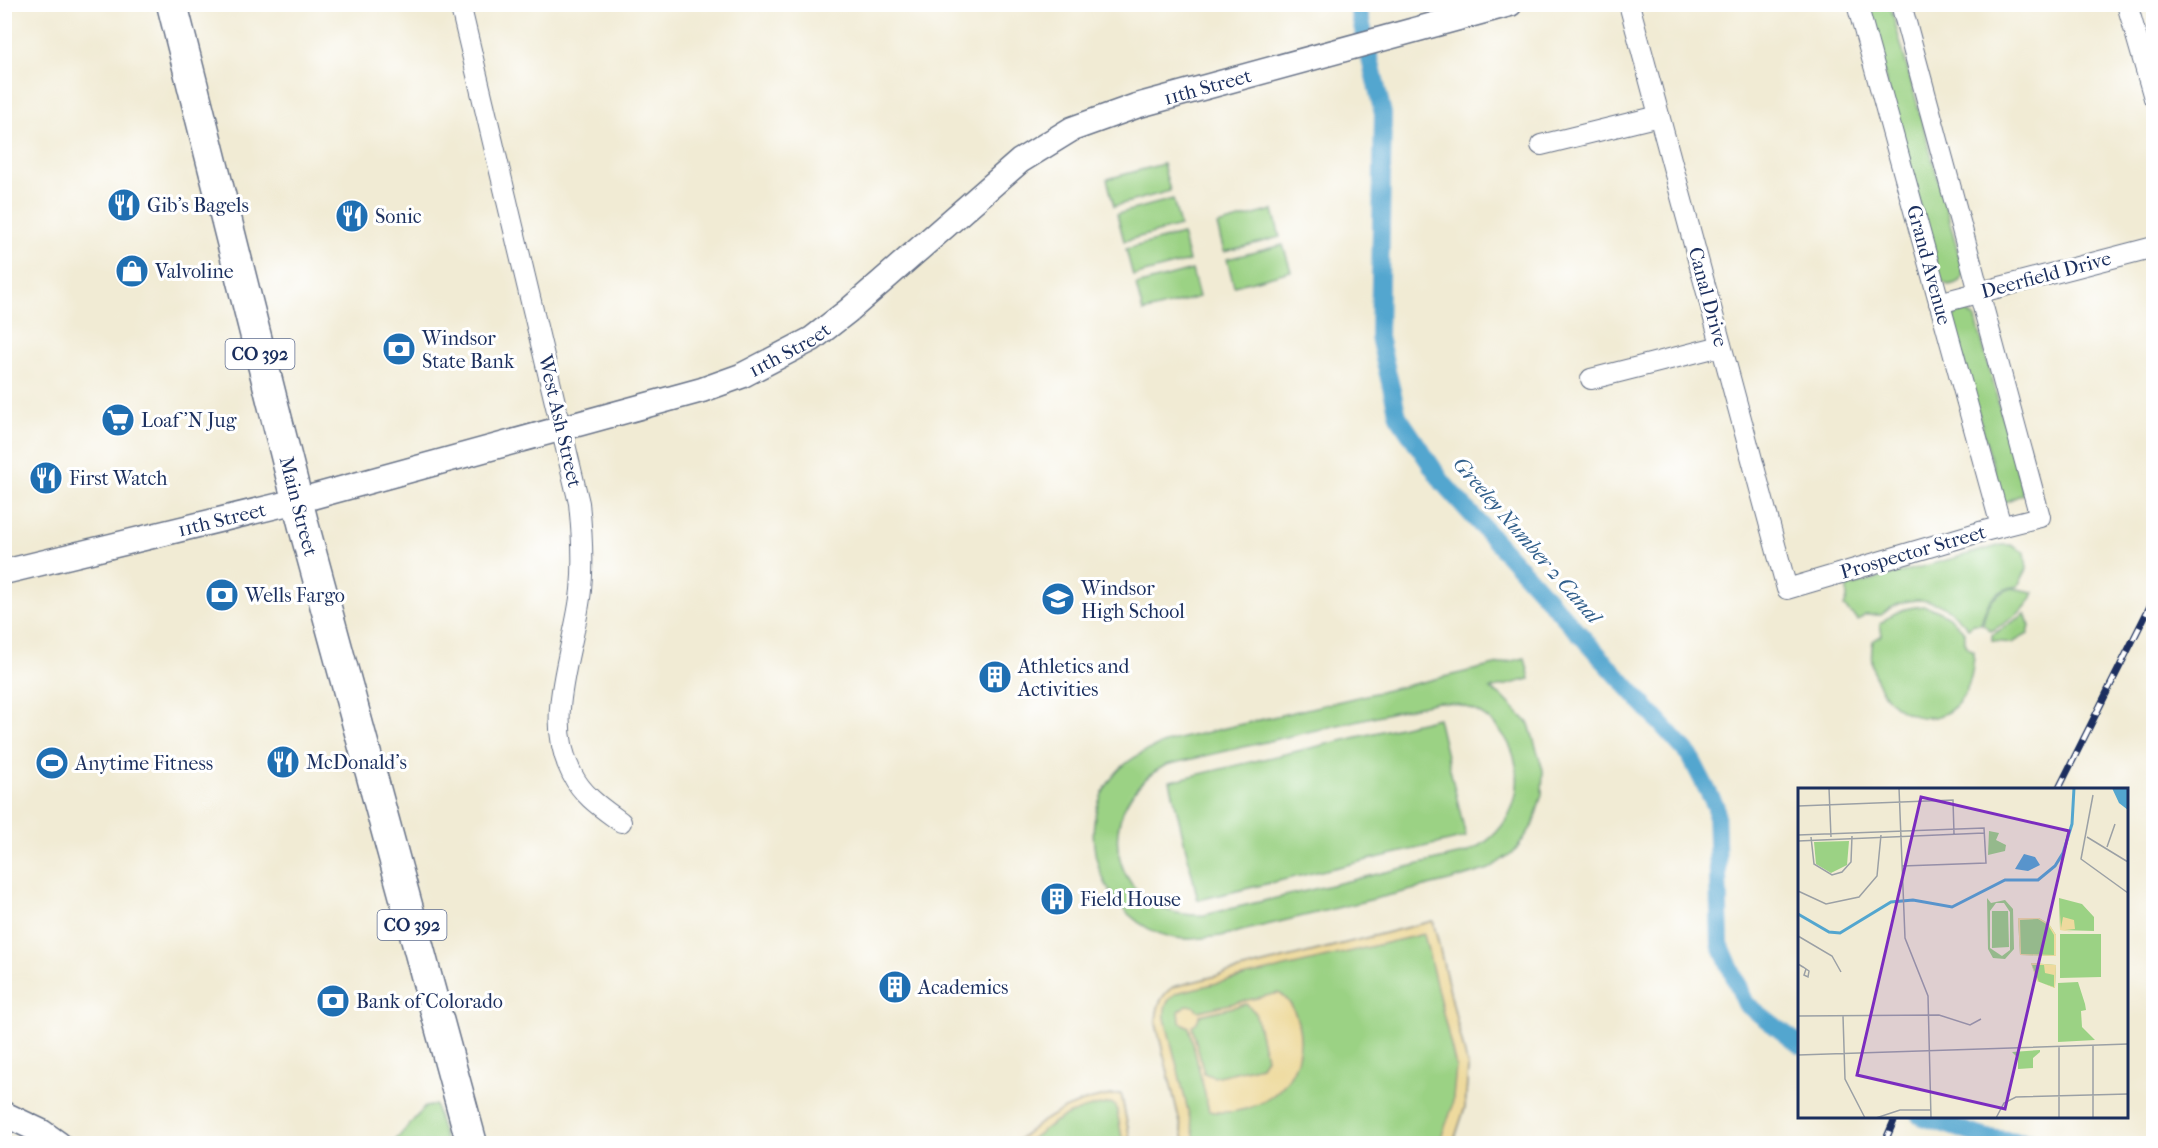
<svg xmlns="http://www.w3.org/2000/svg" width="2158" height="1148" viewBox="0 0 2158 1148" font-family="'IM FELL French Canon',serif">
<style>
.green{fill:#9bd284;stroke:#5b8071;stroke-width:1.5;fill-rule:evenodd}
.sand{fill:#eeda9e;stroke:#84847e;stroke-width:1.5;fill-rule:evenodd}
.lines{fill:none;stroke-linecap:round;stroke-linejoin:round}
.canal{stroke:#53a6cf;stroke-width:18}
.minor-casing{stroke:#667187;stroke-width:22}
.tertiary-casing{stroke:#667187;stroke-width:27}
.primary-casing{stroke:#667187;stroke-width:33}
.minor{stroke:#fff;stroke-width:20}
.tertiary{stroke:#fff;stroke-width:24}
.primary{stroke:#fff;stroke-width:30}
.rail-casing{stroke:#1b2f5e;stroke-width:7}
.rail{stroke:#fff;stroke-width:4.5;stroke-dasharray:14;stroke-linecap:butt}
.labels{text-anchor:middle;dominant-baseline:central;stroke-width:6;stroke-linejoin:round;paint-order:stroke}
.shield{fill:#fff;stroke:#5f6d8e;stroke-width:1.5}
.shield-label{font-size:18px;font-weight:bold;fill:#1b2f5e}
.street-label{font-size:20px;fill:#1b2f5e;stroke:#fff}
.poi-label{font-size:20px;fill:#1b2f5e;stroke:#fff;text-anchor:start}
.water-label{font-size:21px;font-style:italic;fill:#315f8b;stroke:#fff}
.inset-river{fill:none;stroke:#53a6cf;stroke-width:3}
.inset-road{fill:none;stroke:#9ba0a5;stroke-width:1.5}
.view{fill:#7b2cbf;fill-opacity:0.15;stroke:#7b2cbf;stroke-width:3}
.inset-edge{fill:none;stroke:#1b2f5e;stroke-width:3}
</style>
<rect width="100%" height="100%" fill="#fff"/>
<filter id="ink" filterUnits="userSpaceOnUse"><feTurbulence type="fractalNoise" baseFrequency=".0167" numOctaves="2"/><feDisplacementMap in="SourceGraphic" scale="12" xChannelSelector="R" yChannelSelector="G"/><feConvolveMatrix kernelMatrix="1 2 1 2 8 2 1 2 1" color-interpolation-filters="sRGB"/></filter>
<filter id="wash" filterUnits="userSpaceOnUse"><feTurbulence type="fractalNoise" baseFrequency=".008" numOctaves="4" result="noise"/><feDisplacementMap in="SourceGraphic" scale="24" xChannelSelector="R" yChannelSelector="G"/><feGaussianBlur stdDeviation="1.35" result="paint"/><feColorMatrix in="noise" values="0 0 0 0 0 0 0 0 0 0 0 0 0 0 0 0 0 1.4 0 .05"/><feComposite in="paint" operator="in"/></filter>
<g filter="url(#wash)">
<rect width="100%" height="100%" fill="#f1ebd4"/>
<!-- green -->
<g class="green">
<path d="M1865 5H1890L1963 270C1964 280 1957 284 1948 285L1941 281Z"/>
<polygon points="1163,164 1170,191 1114,206 1107,179"/>
<polygon points="1173,199 1180,226 1124,241 1117,214"/>
<polygon points="1273,210 1280,237 1224,252 1217,225"/>
<polygon points="1182,234 1189,261 1133,276 1126,249"/>
<polygon points="1283,245 1291,271 1234,286 1227,259"/>
<polygon points="1192,270 1199,297 1143,312 1136,285"/>
<polygon points="1966,311 1976,319 2023,494 2005,502 2003,502 1952,320 1957,313"/>
<path d="M2002 545H2011L2025 553 2027 569 2018 586C1994 590 1986 602 1981 624H1974L1968 628C1944 599 1912 589 1881 615H1865L1858 620 1844 607 1847 599V587Z"/>
<path d="M2012 588 2034 592C2029 610 2006 623 1991 631L1983 624C1985 606 1993 594 2012 588Z"/>
<path d="M1925 606C1943 611 1953 619 1965 633 1964 642 1965 647 1974 651 1972 759 1858 720 1873 641L1882 635 1880 624C1894 611 1907 607 1925 606Z"/>
<polygon points="2025,614 2030,626 2028,634 2012,643 1992,641 1992,635"/>
<path d="M1525 658 1530 679 1490 689 1503 697 1529 724 1543 770 1542 794 1533 825 1516 850 1489 869 1449 881 1221 936C1205 938 1187 941 1171 937 1106 922 1071 837 1109 782 1124 759 1149 748 1174 740ZM1437 702C1527 704 1548 818 1466 853L1204 915C1111 920 1085 808 1166 765Z"/>
<polygon points="1438,718 1466,837 1198,900 1170,781"/>
<path d="M1433 921 1468 1068 1465 1107 1453 1144 1185 1143 1156 1023C1157 1007 1160 996 1173 987Z"/>
<path d="M1121 1094 1131 1143 1015 1144C1046 1115 1079 1098 1121 1094Z"/>
<polygon points="435,1105 446,1143 397,1143 396,1140 425,1107"/>
</g>
<!-- sand -->
<g class="sand">
<path d="M1433 921 1468 1068 1465 1107 1453 1143H1439L1452 1108 1456 1067 1424 934 1180 992C1169 996 1163 1006 1165 1018L1196 1143H1185L1156 1023C1157 1007 1160 996 1173 987Z"/>
<path d="M1279 993C1290 1000 1295 1010 1298 1023 1311 1078 1261 1120 1209 1111L1189 1027 1180 1022 1179 1011 1187 1005 1193 1006 1199 1011ZM1246 1004 1255 1012 1266 1058 1261 1066 1214 1077 1204 1073 1192 1026 1197 1022 1200 1015Z"/>
<path d="M1121 1094 1131 1143H1123L1116 1106 1111 1103C1092 1106 1073 1111 1056 1121 1042 1129 1031 1144 1015 1143 1045 1115 1079 1098 1121 1094Z"/>
</g>
<g class="lines">
<!-- canal -->
<g class="canal">
<polyline points="1357,4 1383,114 1379,337 1398,416 1443,483 1690,756 1716,807 1720,944 1746,1004 1800,1045"/>
<polyline points="1920,1116 1987,1138 2045,1144"/>
</g>
</g>
</g>
<g filter="url(#ink)">
<g class="lines">
<defs>
<g id="minor">
<path d="M460 4 579 503C582 532 584 560 581 590 575 650 542 717 572 774 583 796 602 808 621 822"/>
<polyline points="1629,4 1787,589 1980,532 2040,517 1901,4"/>
<polyline points="1857,4 2001,526"/>
<polyline points="2127,4 2154,98"/>
<polyline points="1541,145 1659,116"/>
<polyline points="1939,303 2154,247"/>
<polyline points="1591,379 1721,346"/>
</g>
<g id="tertiary">
<path id="s1" d="M4 572 297 501 702 390 741 376 812 339 848 311 1020 161 1072 129 1136 106 1510 4"/>
<polyline points="4,1114 42,1132 59,1144"/>
</g>
<g id="primary">
<path id="s2" d="M172 4 304 527 472 1144"/>
</g>
</defs>
<!-- minor casing -->
<use href="#minor" class="minor-casing"/>
<!-- tertiary casing -->
<use href="#tertiary" class="tertiary-casing"/>
<!-- primary casing -->
<use href="#primary" class="primary-casing"/>
<!-- minor -->
<use href="#minor" class="minor"/>
<!-- tertiary -->
<use href="#tertiary" class="tertiary"/>
<!-- primary -->
<use href="#primary" class="primary"/>
<defs>
<g id="rail">
<polyline points="2058,790 2154,598"/>
<polyline points="1884,1144 1896,1116"/>
</g>
</defs>
<!-- rail casing -->
<use href="#rail" class="rail-casing"/>
<!-- rail -->
<use href="#rail" class="rail"/>
</g>
</g>
<!-- icons -->
<defs>
<symbol id="restaurant-disc" viewBox="-11 -11 22 22"><circle r="9.5" fill="#1f6fb2" stroke="#fff"/><path d="M-5-6h1v4h1v-4h1v4h1v-4h1v5L-1.5 .5V6h-2V.5L-5-1ZM5-6V6H3V1.5H1.5Q1.5-4 5-6Z" fill="#fff"/></symbol>
<symbol id="shop-disc" viewBox="-11 -11 22 22"><circle r="9.5" fill="#1f6fb2" stroke="#fff"/><path d="M-5-2.5h2.3a2.7 3.5 0 0 1 5.4 0H5L5.5 6h-11ZM-1.5-2.5h3a1.5 2.3 0 0 0-3 0Z" fill="#fff"/></symbol>
<symbol id="bank-disc" viewBox="-11 -11 22 22"><circle r="9.5" fill="#1f6fb2" stroke="#fff"/><path d="M-6-4H6V4H-6ZM0-2.3a2.3 2.3 0 1 0 0 4.6a2.3 2.3 0 1 0 0-4.6Z" fill="#fff"/></symbol>
<symbol id="supermarket-disc" viewBox="-11 -11 22 22"><circle r="9.5" fill="#1f6fb2" stroke="#fff"/><path d="M-6-5.5h2.5l.6 2H6L4.5 2H-2.5L-4.4-4H-6ZM-1.5 3.2a1.3 1.3 0 1 0 .1 0ZM3 3.2a1.3 1.3 0 1 0 .1 0Z" fill="#fff"/></symbol>
<symbol id="school-disc" viewBox="-11 -11 22 22"><circle r="9.5" fill="#1f6fb2" stroke="#fff"/><path d="M0-5L7-2L0 1L-7-2ZM-4 1L0 2.5L4 1V4Q0 6-4 4Z" fill="#fff"/></symbol>
<symbol id="building-disc" viewBox="-11 -11 22 22"><circle r="9.5" fill="#1f6fb2" stroke="#fff"/><path d="M-4-6H4V6H1V3H-1V6H-4ZM-2.5-4.3h1.7v1.8h-1.7ZM.8-4.3h1.7v1.8H.8ZM-2.5-1h1.7V.8h-1.7ZM.8-1h1.7V.8H.8Z" fill="#fff"/></symbol>
<symbol id="stadium-disc" viewBox="-11 -11 22 22"><circle r="9.5" fill="#1f6fb2" stroke="#fff"/><path d="M0-5a6.5 5 0 1 0 0 10a6.5 5 0 1 0 0-10ZM-3.5-1.8h7v3.6h-7Z" fill="#fff"/></symbol>
</defs>
<g fill-rule="evenodd">
<use href="#restaurant-disc" x="105" y="186" width="38" height="38"/>
<use href="#restaurant-disc" x="333" y="197" width="38" height="38"/>
<use href="#shop-disc" x="113" y="252" width="38" height="38"/>
<use href="#bank-disc" x="380" y="330" width="38" height="38"/>
<use href="#supermarket-disc" x="99" y="401" width="38" height="38"/>
<use href="#restaurant-disc" x="27" y="459" width="38" height="38"/>
<use href="#bank-disc" x="203" y="576" width="38" height="38"/>
<use href="#school-disc" x="1039" y="580" width="38" height="38"/>
<use href="#building-disc" x="976" y="658" width="38" height="38"/>
<use href="#restaurant-disc" x="264" y="743" width="38" height="38"/>
<use href="#stadium-disc" x="33" y="744" width="38" height="38"/>
<use href="#building-disc" x="1038" y="880" width="38" height="38"/>
<use href="#building-disc" x="876" y="968" width="38" height="38"/>
<use href="#bank-disc" x="314" y="982" width="38" height="38"/>
</g>
<g class="labels">
<!-- shield labels -->
<g class="shield">
<rect x="225.5" y="339" width="69" height="30" rx="4.5"/>
<rect x="377.5" y="910" width="69" height="30" rx="4.5"/>
</g>
<g class="shield-label">
<text x="260" y="354">CO 392</text>
<text x="412" y="925">CO 392</text>
</g>
<!-- street labels -->
<g class="street-label">
<text stroke="none"><textPath href="#s1" startOffset="1320">11th Street</textPath></text>
<text transform="translate(1929 265) rotate(75)">Grand Avenue</text>
<text transform="translate(2046 275) rotate(-15)">Deerfield Drive</text>
<text transform="translate(1708 297) rotate(75)">Canal Drive</text>
<text stroke="none"><textPath href="#s1" startOffset="818">11th Street</textPath></text>
<text transform="translate(560 421) rotate(77)">West Ash Street</text>
<text stroke="none"><textPath href="#s2" startOffset="518">Main Street</textPath></text>
<text stroke="none"><textPath href="#s1" startOffset="224">11th Street</textPath></text>
<text transform="translate(1913 552) rotate(-16)">Prospector Street</text>
</g>
<!-- poi labels -->
<g class="poi-label">
<text x="147" y="205">Gib's Bagels</text>
<text x="375" y="216">Sonic</text>
<text x="155" y="271">Valvoline</text>
<text x="422" y="338">Windsor<tspan x="422" dy="23">State Bank</tspan></text>
<text x="141" y="420">Loaf 'N Jug</text>
<text x="69" y="478">First Watch</text>
<text x="1081" y="588">Windsor<tspan x="1081" dy="23">High School</tspan></text>
<text x="245" y="595">Wells Fargo</text>
<text x="1018" y="666">Athletics and<tspan x="1018" dy="23">Activities</tspan></text>
<text x="306" y="762">McDonald's</text>
<text x="75" y="763">Anytime Fitness</text>
<text x="1080" y="899">Field House</text>
<text x="918" y="987">Academics</text>
<text x="356" y="1001">Bank of Colorado</text>
</g>
<!-- water labels -->
<g class="water-label">
<text transform="translate(1527 540) rotate(49)">Greeley Number 2 Canal</text>
</g>
</g>
<!-- overview -->
<g transform="translate(1798 788)">
<rect width="330" height="330" fill="#f1ebd4"/>
<path d="M191 43 201 45 198 52 208 57 207 63 190 67ZM16 54 51 53 49 77 33 85 18 76ZM189 110 193 115 207 112 215 121 216 161 207 171 195 170 190 161ZM198 115H206L212 124V162L204 168 192 160V123ZM261 110 284 116 296 129V143L262 142ZM194 123H210L211 159 194 160ZM220 130H241L251 136 258 147V168L222 167ZM262 146H303V189L262 190ZM233 175 258 177 257 200 239 193ZM280 194 287 216 288 222 283 223 284 239 297 252 260 254V195ZM214 264 242 262V264L235 270V280L220 281V270Z" fill="#9bd284" fill-rule="evenodd"/>
<path d="M262 126 263 140 265 129 276 132 277 141 267 142 275 144 262 142ZM220 130H241L251 136 258 147V168L222 167ZM222 132 240 131 250 137 256 147V167L223 166ZM233 175 258 177 257 200 239 193ZM234 177H246L247 185 256 187V199L241 194Z" fill="#eeda9e" fill-rule="evenodd"/>
<path d="M314 0H330V22L321 15ZM226 66 237 69 242 77 230 83 217 81Z" fill="#53a6cf"/>
<path class="inset-river" d="M0 126 31 144 42 145 93 114 115 112 154 119 207 92H240L257 78 265 65 274 36 276 0"/>
<path class="inset-road" d="M31 0 33 49M101 0 107 150 130 208 133 330M295 7 283 71 330 105M0 18 155 12 156 46M0 47 186 40 188 75 104 78M13 49 16 76 34 87 44 84 53 74 54 48M289 49 330 74M0 53 186 45M309 59 317 36M0 103 28 116 61 109 79 88 83 47M0 148 34 168 43 184M0 176 5 179 11 183 10 189 6 187 8 181M0 228 141 227 172 237 183 231M45 228 47 291 67 330M295 257V330M261 259V330M0 267 330 256M78 330 102 322H133M198 330 206 315 218 309 330 306"/>
<path class="view" d="M123 9 271 43 207 321 59 287Z"/>
<rect width="330" height="330" class="inset-edge"/>
</g>
<!-- margin -->
<rect width="2158" height="1148" fill="none" stroke="#fff" stroke-width="24"/>
</svg>
